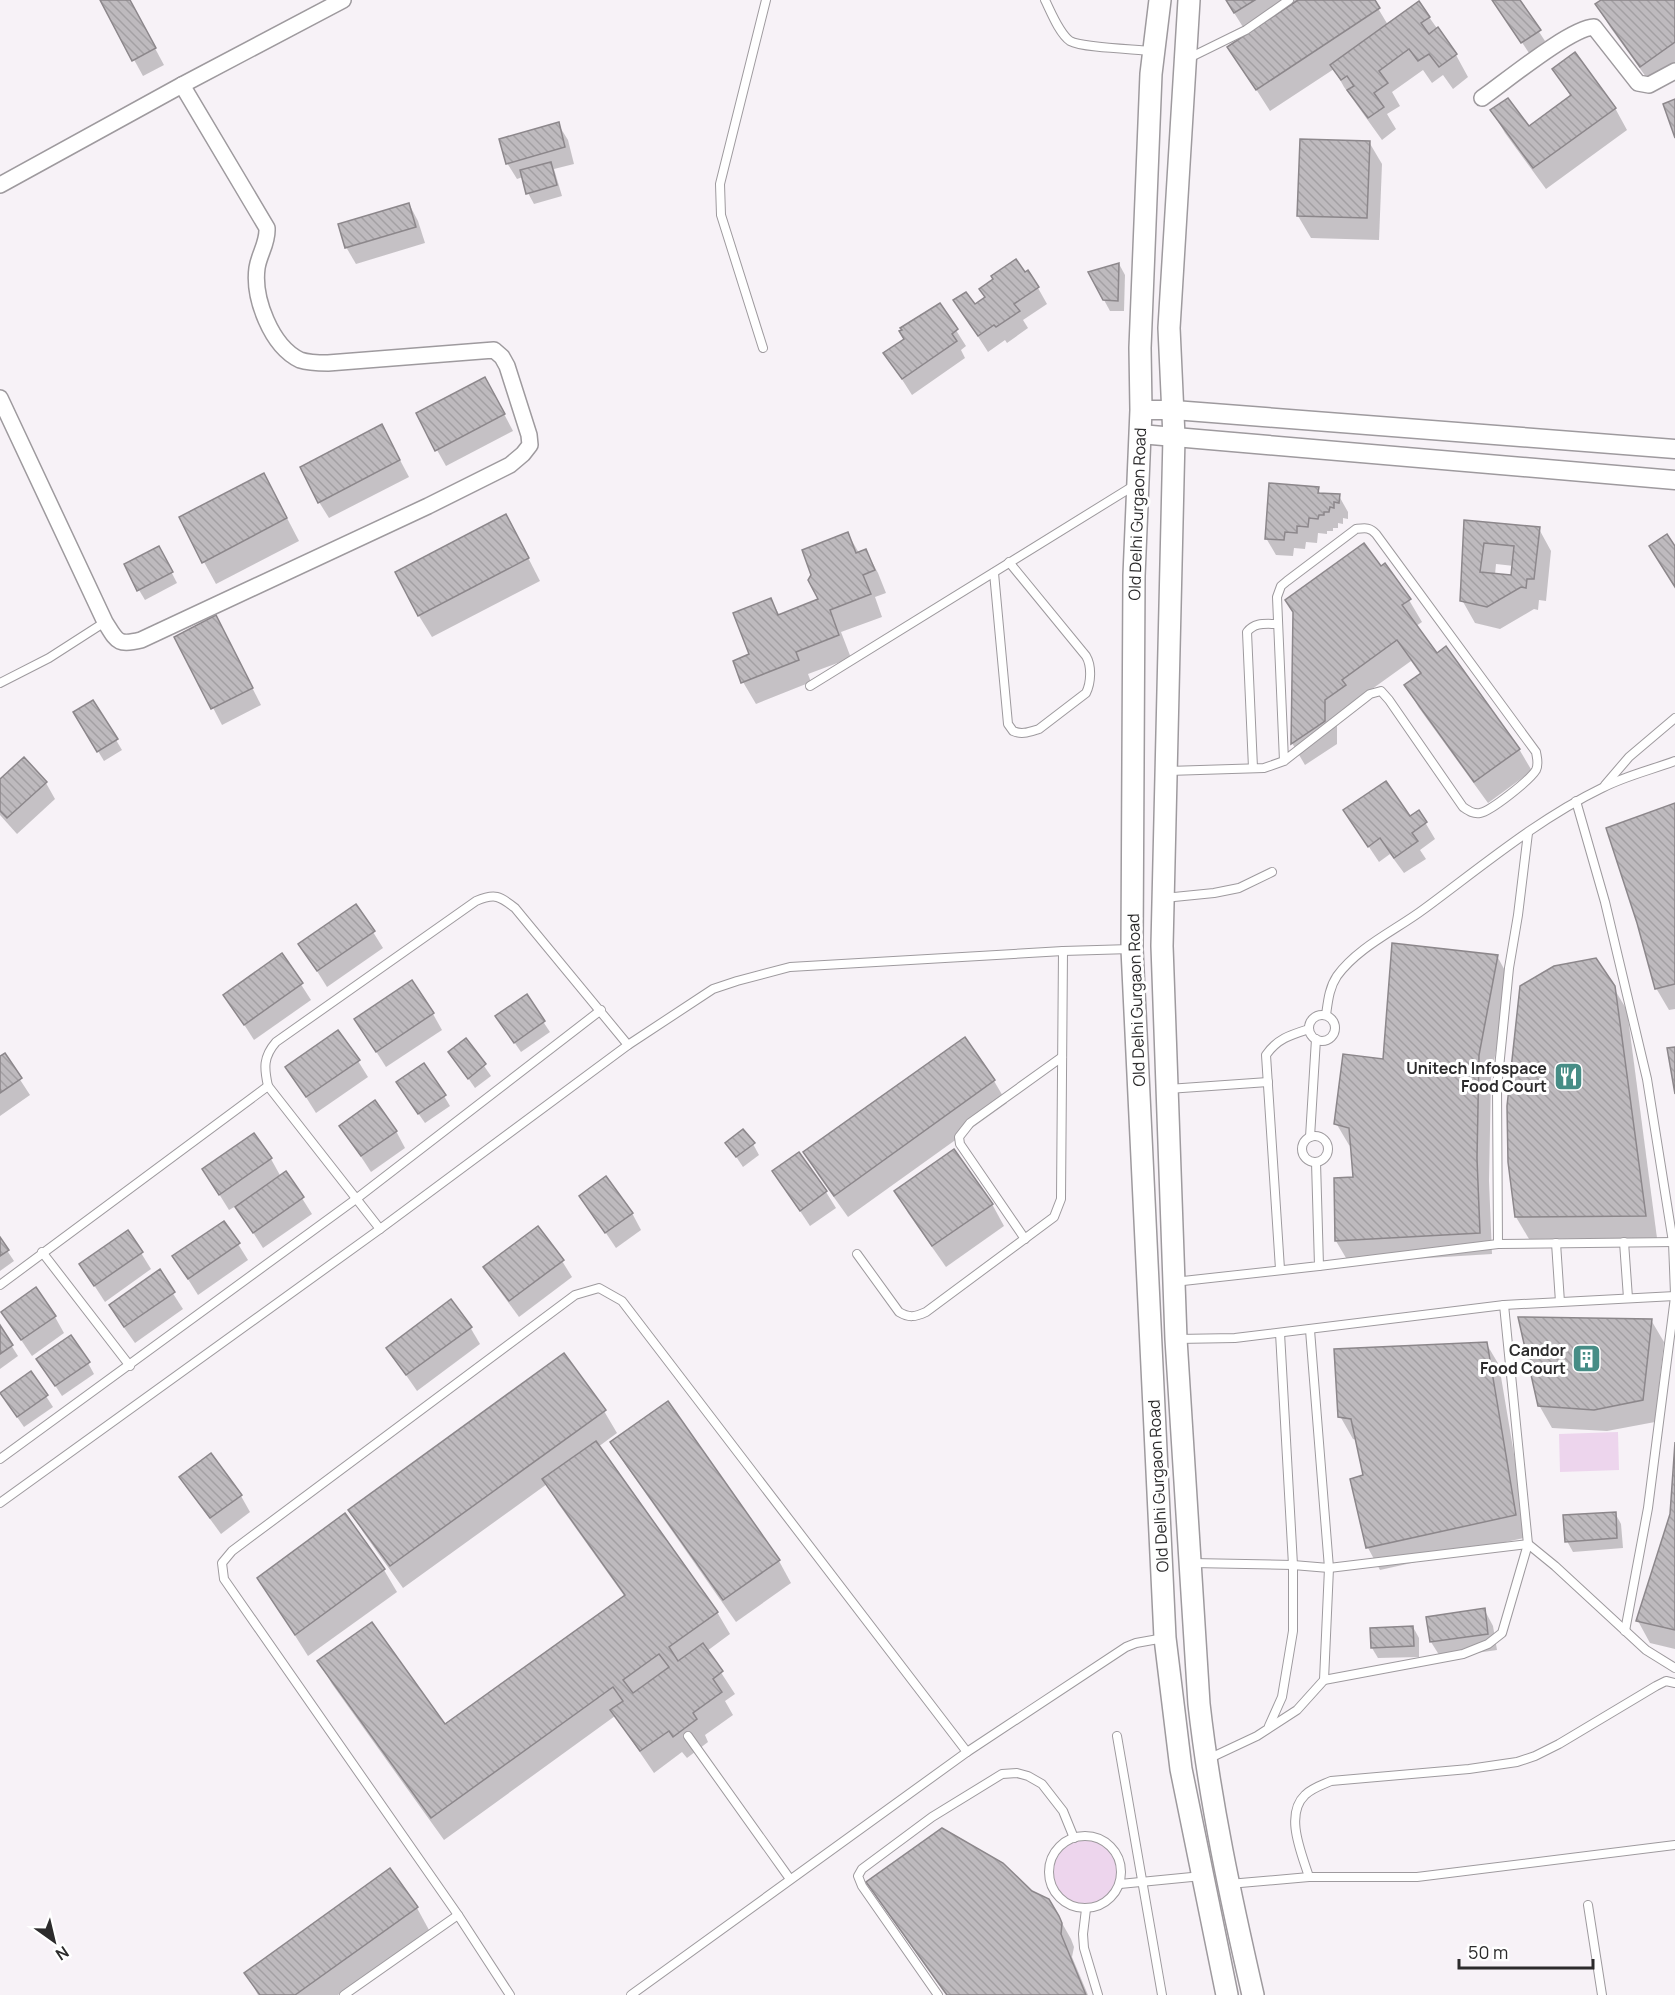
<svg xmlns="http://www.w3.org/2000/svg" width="1675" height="1995" viewBox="0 0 1675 1995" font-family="Manrope,sans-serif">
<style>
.green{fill:#edd5ed}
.shadow{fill:#0003;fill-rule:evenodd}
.building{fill:url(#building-back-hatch);stroke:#8c878b;stroke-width:1.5;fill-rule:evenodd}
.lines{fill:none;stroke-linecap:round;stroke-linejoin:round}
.service-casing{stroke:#9e9a9e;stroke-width:10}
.minor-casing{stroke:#9e9a9e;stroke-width:18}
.tertiary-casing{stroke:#9e9a9e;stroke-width:21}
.secondary-casing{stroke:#9e9a9e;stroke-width:24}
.service{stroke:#fff;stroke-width:8}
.minor{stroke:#fff;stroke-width:15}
.tertiary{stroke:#fff;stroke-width:18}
.secondary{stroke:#fff;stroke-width:21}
.labels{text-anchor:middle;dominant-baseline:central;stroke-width:6;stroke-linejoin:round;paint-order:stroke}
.street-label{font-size:16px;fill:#2c2b2c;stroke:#fff}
.poi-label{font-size:16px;font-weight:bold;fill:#2c2b2c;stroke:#fff;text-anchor:end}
</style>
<defs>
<pattern id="building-back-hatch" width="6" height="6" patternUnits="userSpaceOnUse" patternTransform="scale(1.5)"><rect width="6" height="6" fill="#bebabe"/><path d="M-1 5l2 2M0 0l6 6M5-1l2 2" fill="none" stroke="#a3a0a3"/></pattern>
</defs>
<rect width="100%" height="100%" fill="#f7f2f7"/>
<!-- green -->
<g class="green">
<polygon points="1618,1432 1619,1470 1560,1472 1559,1434"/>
<circle cx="1086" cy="1873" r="33"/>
</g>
<!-- shadow -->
<g class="shadow">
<polygon points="101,0 129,0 164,65 143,76"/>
<polygon points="1226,0 1373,0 1388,25 1429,17 1456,55 1468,77 1453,89 1443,75 1432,83 1423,70 1392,92 1400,106 1387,114 1396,129 1382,140 1344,87 1334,69 1270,111 1229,47 1248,35"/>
<polygon points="1494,0 1518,0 1545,41 1529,53"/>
<polygon points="1604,0 1675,0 1675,73 1654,88 1610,27 1597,5"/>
<polygon points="1554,69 1615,108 1627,130 1546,189 1505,133 1492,111 1528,128 1571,97"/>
<polygon points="558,124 568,140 574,164 554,169 562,196 534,204 528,193 523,177 517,179 507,163"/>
<polygon points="1369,142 1382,164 1379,240 1311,238 1298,216"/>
<polygon points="409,204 418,221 425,243 356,264 346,247"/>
<polygon points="1119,264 1125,275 1124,311 1110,311 1104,300"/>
<polygon points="1038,288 1047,304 1023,320 1028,328 1007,343 1005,340 988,352 955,301 974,306"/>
<polygon points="940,305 966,346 961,350 965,358 912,395 885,353 906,339"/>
<polygon points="494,395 513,431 446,466 437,450"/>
<polygon points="391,443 409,477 329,518 319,502"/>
<polygon points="1318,489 1321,495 1339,496 1348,512 1348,519 1343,518 1343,524 1338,523 1338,528 1333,528 1333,531 1327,531 1327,534 1318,533 1317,543 1306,542 1305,549 1294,548 1293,556 1276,555 1266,538"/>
<polygon points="276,497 299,541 216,584 204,562"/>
<path d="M1465 522 1539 529 1551 551 1546 601 1539 600 1538 610 1534 609 1500 629 1475 623 1462 600ZM1496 564 1514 566 1513 577 1495 575Z"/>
<polygon points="848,534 859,553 866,551 878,573 886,593 875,597 882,617 841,632 851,658 808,674 811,682 756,704 743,682 771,600 780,616 820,600"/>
<polygon points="518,538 540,581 432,637 419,616"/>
<polygon points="164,558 177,583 145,600 139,590"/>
<polygon points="1380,568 1409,600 1422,622 1416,626 1437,655 1519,749 1532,771 1488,803 1419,708 1406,686 1421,675 1411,661 1354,702 1337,723 1337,744 1305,765 1292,743 1295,615"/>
<polygon points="225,634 261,705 222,725 176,637"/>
<polygon points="81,723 116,740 122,750 104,761"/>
<polygon points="0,781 46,783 55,799 17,834 0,815"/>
<polygon points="1675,805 1675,1009 1669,1010 1656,988"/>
<polygon points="1345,811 1410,818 1419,812 1435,839 1420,850 1426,859 1404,873 1390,854 1379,862"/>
<polygon points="373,932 383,948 327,987 300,944"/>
<polygon points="282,955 311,1000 254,1040 225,995"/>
<polygon points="1497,956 1509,978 1491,1078 1489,1181 1492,1254 1349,1263 1336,1241 1354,1178 1352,1147 1349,1145 1336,1123 1385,1061"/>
<polygon points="1613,987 1627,1010 1657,1238 1529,1239 1516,1217 1509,1162"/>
<polygon points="526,996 550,1032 521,1052 504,1027"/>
<polygon points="433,1014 442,1030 386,1067 356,1020"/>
<polygon points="964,1039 994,1081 1007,1103 848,1217 818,1175 805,1153"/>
<polygon points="466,1040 491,1076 475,1088 450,1052"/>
<polygon points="4,1055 30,1095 0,1116 0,1056 1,1058"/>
<polygon points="358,1061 368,1077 316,1113 287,1067"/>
<polygon points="404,1093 444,1096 450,1106 425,1123"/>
<polygon points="341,1126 396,1131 405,1148 371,1172"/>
<polygon points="727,1143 753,1144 759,1155 743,1167"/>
<polygon points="271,1159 281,1177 286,1173 312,1214 263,1248 236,1206 229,1210 204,1170"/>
<polygon points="774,1172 826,1192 836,1208 810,1226"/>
<polygon points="896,1191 992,1204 1004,1226 946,1267 908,1213"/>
<polygon points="581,1196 632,1213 641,1230 616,1248"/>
<polygon points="128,1232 151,1269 105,1302 81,1265"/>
<polygon points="0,1240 14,1261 0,1271"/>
<polygon points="238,1244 248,1260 198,1295 174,1257"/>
<polygon points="562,1261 572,1277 519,1317 494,1283 485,1267"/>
<polygon points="159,1272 183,1309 135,1343 120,1322"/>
<polygon points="55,1317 64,1333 32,1356 13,1328"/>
<polygon points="1651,1320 1664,1342 1655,1422 1607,1431 1552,1428 1539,1405"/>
<polygon points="470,1327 480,1344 417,1391 388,1349"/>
<polygon points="0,1328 18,1356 0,1369"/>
<polygon points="1486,1343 1499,1365 1528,1537 1380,1570 1368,1548 1352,1480 1365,1476 1357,1440 1353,1439 1340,1416"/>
<polygon points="88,1363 94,1374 62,1396 45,1370"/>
<polygon points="31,1373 53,1407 24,1427 8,1404"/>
<polygon points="604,1411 617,1433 598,1447 717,1612 730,1634 707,1651 735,1694 725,1701 733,1715 705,1735 708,1742 687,1758 682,1752 654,1773 615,1716 444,1840 332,1684 319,1662 445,1726 625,1597 557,1502 547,1484 403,1588 363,1532 350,1510"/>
<polygon points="612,1442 779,1561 791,1583 736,1622 625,1464"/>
<polygon points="1675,1463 1675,1649 1650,1643 1638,1621 1671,1514"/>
<polygon points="181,1477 241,1496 250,1512 221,1534 191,1493"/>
<polygon points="1615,1513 1621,1524 1623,1548 1573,1552 1567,1541"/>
<polygon points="384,1570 397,1592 308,1656 259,1579"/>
<polygon points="1484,1609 1493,1626 1497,1650 1441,1658 1431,1642"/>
<polygon points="1413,1627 1419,1638 1419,1657 1378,1658 1372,1648"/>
<polygon points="868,1882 1058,1916 1071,1939 1074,1947 1072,1957 1088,1995 946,1995 881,1904"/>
<polygon points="417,1908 429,1930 338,1995 258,1995 246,1973"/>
</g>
<!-- building -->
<g class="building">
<polygon points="100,0 130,0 156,48 132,61"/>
<polygon points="1226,0 1255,0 1234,13"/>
<polygon points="1298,0 1375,0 1380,8 1256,90 1227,47"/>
<polygon points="1492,0 1520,0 1541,30 1521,43"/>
<polygon points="1601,0 1675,0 1675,42 1640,67 1595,4"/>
<polygon points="1419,1 1430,17 1421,23 1429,34 1438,27 1457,54 1439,67 1429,54 1418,61 1409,49 1379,71 1388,83 1374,93 1384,107 1368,118 1347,90 1354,86 1347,76 1341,80 1330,65"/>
<polygon points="1575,52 1616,108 1533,168 1490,110 1508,98 1529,126 1571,95 1552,69"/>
<polygon points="1675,99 1675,138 1663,104"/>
<polygon points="559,122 565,147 506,164 499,139"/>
<polygon points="1300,139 1370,141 1367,218 1297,216"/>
<polygon points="551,162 557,185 526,194 520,170"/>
<polygon points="409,203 416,227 345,248 338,224"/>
<polygon points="1016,259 1025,272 1028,270 1039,287 1014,304 1020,311 996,327 994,325 978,336 953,300 966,292 975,304 985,297 979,289 993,279 991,276"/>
<polygon points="1119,263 1118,301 1103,300 1088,272"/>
<polygon points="940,303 958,329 952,334 957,341 902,379 883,353 904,339 899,331 902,330 900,328"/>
<polygon points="485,377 505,414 435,451 416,413"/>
<polygon points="382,424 400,460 318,503 300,467"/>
<polygon points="264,473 287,518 202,563 179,517"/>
<polygon points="1269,483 1319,487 1318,493 1340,494 1339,503 1334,502 1334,508 1330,507 1329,512 1324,512 1324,515 1319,515 1318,519 1309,518 1308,527 1297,526 1297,533 1285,532 1284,540 1265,539"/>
<polygon points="506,514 529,558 418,616 395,572"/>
<path d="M1464 520 1540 527 1534 579H1527L1526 588 1521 587 1487 607 1460 601ZM1484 543 1514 546 1511 575 1480 572Z"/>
<polygon points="848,532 856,553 866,549 875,570 863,575 871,594 830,610 839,635 796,652 799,660 741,683 733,661 749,654 733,613 771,598 778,615 818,599 808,580 811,575 802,550"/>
<polygon points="1667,534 1675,546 1675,587 1649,546"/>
<polygon points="1364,543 1381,566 1385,563 1411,599 1402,605 1437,653 1446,646 1520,749 1474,782 1404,685 1421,673 1397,640 1342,680 1346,685 1325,700 1325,721 1291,744 1293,612 1285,600"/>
<polygon points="159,546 173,572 137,591 124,564"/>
<polygon points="216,615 253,688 211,709 174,637"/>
<polygon points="93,700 118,739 97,752 73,712"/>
<polygon points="24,757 47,782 7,818 0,811 0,779"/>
<polygon points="1386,781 1410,816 1419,810 1427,822 1412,833 1418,841 1394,858 1380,838 1368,847 1343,810"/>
<polygon points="1675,803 1675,984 1655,989 1637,923 1606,828"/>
<polygon points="356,904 375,931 317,971 298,944"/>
<polygon points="1392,943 1498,955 1479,1055 1477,1158 1480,1233 1335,1241 1334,1178 1353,1177 1349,1128 1334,1124 1343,1054 1383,1059"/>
<polygon points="282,953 303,983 244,1025 223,995"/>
<polygon points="1596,958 1615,986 1646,1216 1515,1217 1508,1162 1507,1106 1520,986 1554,966"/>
<polygon points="412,980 434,1013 376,1052 354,1019"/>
<polygon points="527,994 545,1021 514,1043 495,1016"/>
<polygon points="338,1030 360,1060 306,1097 285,1067"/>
<polygon points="965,1037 995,1080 834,1196 803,1152"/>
<polygon points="466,1038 486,1064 468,1079 448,1052"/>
<polygon points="1675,1047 1675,1094 1667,1048"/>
<polygon points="5,1053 22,1078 0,1093 0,1056"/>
<polygon points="424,1063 446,1095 418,1114 396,1082"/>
<polygon points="375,1100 397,1131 361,1156 339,1126"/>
<polygon points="743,1129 755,1143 736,1157 725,1143"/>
<polygon points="254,1133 272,1158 219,1195 202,1169"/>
<polygon points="954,1149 993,1204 932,1246 894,1191"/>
<polygon points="799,1152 827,1191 800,1211 772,1171"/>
<polygon points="286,1171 304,1197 253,1233 235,1207"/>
<polygon points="606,1176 633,1213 605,1233 579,1196"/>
<polygon points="224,1221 240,1243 188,1279 172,1256"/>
<polygon points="538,1226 564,1260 509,1301 483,1267"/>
<polygon points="128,1230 143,1252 94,1286 79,1264"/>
<polygon points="0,1237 9,1250 0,1256"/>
<polygon points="160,1269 175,1292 124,1327 109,1305"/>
<polygon points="36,1287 56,1316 21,1340 1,1312"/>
<polygon points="451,1299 472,1327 406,1375 386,1348"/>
<polygon points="1518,1317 1652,1319 1643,1400 1594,1410 1538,1406"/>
<polygon points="0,1325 13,1345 0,1354"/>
<polygon points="71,1335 90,1362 55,1386 36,1359"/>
<polygon points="1487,1342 1516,1515 1366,1548 1350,1479 1363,1475 1351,1419 1338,1417 1334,1349"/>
<polygon points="564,1353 606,1410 390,1566 348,1510"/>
<polygon points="31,1371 48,1395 17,1417 0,1393"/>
<polygon points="668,1401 780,1560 723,1600 610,1442"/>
<path d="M596 1441 718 1612 669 1647 678 1661 703 1643 723 1671 713 1679 722 1692 693 1713 697 1719 673 1737 669 1731 640 1751 610 1710 623 1701 613 1687 431 1818 317 1661 372 1622 445 1724 625 1595 542 1479ZM659 1654 669 1667 633 1693 623 1680Z"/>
<polygon points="1675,1442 1675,1630 1636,1621 1670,1514"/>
<polygon points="211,1453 242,1495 210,1518 179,1477"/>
<polygon points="1616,1512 1617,1538 1565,1542 1563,1515"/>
<polygon points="345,1513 385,1569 295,1635 257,1578"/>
<polygon points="1485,1608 1488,1634 1430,1642 1426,1617"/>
<polygon points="1413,1626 1414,1646 1371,1648 1370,1628"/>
<polygon points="942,1828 1003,1863 1032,1891 1049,1899 1059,1916 1062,1923 1061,1934 1086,1995 947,1995 866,1882"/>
<polygon points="390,1868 418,1907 295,1995 260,1995 244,1973"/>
</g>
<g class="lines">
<defs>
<g id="service">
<path d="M1045 0C1051 12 1059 33 1070 41 1083 48 1134 49 1152 51"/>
<polyline points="1189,58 1246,30 1289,0"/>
<polyline points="763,348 721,215 720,184 766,0"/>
<path d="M994 573 1008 724 1013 731C1022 735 1029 732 1039 729L1086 693C1091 683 1092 666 1086 656L1009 562"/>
<polyline points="0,683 49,658 105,622"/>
<polyline points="810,686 1135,485"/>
<path d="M1253 768 1247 632C1255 622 1265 624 1277 624"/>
<path d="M1168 771 1264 768 1284 761 1370 694 1381 691 1389 700 1463 807C1469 811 1473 814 1480 813 1491 811 1530 780 1536 770 1539 764 1537 758 1536 752L1376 534C1370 527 1365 528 1356 529L1287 581 1281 586 1277 597 1284 761"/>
<polyline points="1605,785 1629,757 1675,718"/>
<polyline points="1576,801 1605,902 1647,1079 1673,1242 1675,1294"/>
<polyline points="1164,898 1214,893 1239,888 1272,872"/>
<circle cx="1322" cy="1028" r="13"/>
<path d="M1326 1015C1328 1001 1329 988 1337 976 1358 947 1396 930 1424 909 1481 867 1538 819 1602 788 1625 776 1651 770 1675 761"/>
<polyline points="1168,1089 1268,1082"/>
<circle cx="1315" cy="1149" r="13"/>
<polyline points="1310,1137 1316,1039"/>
<path d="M380 1229 268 1086C264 1068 263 1057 276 1042L476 901C495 893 500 896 515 908L628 1045"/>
<polyline points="1025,1239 960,1144 959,1137 970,1123 1062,1057"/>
<polyline points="1624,1242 1628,1298"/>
<polyline points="1556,1243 1560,1302"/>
<polyline points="1498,1244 1497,1088 1509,968 1518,915 1528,833"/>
<polyline points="42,1252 130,1366"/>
<path d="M857 1254 899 1312C909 1318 915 1317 926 1312L1054 1217 1061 1199 1063 951"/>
<polyline points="1319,1266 1498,1244 1675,1242"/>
<path d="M1280 1269 1266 1055C1277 1039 1290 1035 1309 1029"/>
<polyline points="1174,1282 1319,1266 1316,1162"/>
<polyline points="0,1285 268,1086"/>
<polyline points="1310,1330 1329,1568 1324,1680"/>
<polyline points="1177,1339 1235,1338 1504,1305 1675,1296"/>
<polyline points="0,1459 356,1199 601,1010"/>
<polyline points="0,1503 380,1229 628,1045 713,989 737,981 790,967 1063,951 1131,949"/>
<polyline points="1192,1563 1293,1565 1329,1568 1528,1544 1555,1566 1646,1650 1675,1668"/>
<polyline points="1625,1631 1648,1508 1675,1297"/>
<polyline points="1269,1726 1282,1697 1293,1631 1293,1565 1280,1333"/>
<polyline points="688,1736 790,1879"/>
<polyline points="1117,1736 1162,1995"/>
<polyline points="1208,1759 1257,1736 1297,1710 1324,1680 1463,1654 1488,1644 1502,1633 1528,1544 1504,1305"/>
<circle cx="1085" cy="1872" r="36"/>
<path d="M1309 1877C1302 1854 1284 1815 1305 1795 1312 1788 1322 1785 1331 1781L1469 1769 1517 1762 1535 1756 1559 1744 1656 1686 1666 1681 1675 1683"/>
<polyline points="1120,1884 1202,1876"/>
<polyline points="1229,1884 1309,1877 1417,1877 1675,1845"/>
<polyline points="1588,1905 1602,1995"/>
<polyline points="1086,1909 1083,1934 1084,1948 1098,1995"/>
<polyline points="344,1995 458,1915"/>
<polyline points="510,1995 458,1915 224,1579 222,1563 232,1551 575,1295 599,1288 622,1301 967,1752"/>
<polyline points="631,1995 967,1752 1126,1647 1136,1643 1164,1638"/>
<polyline points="938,1995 862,1886 858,1876 862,1869 932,1817 1002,1774 1017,1773 1028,1776 1042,1784 1063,1811 1074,1838"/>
</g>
<g id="minor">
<path d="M1482 98C1505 82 1570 28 1594 27L1638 83 1649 85 1675 71"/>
<polyline points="0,185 182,85 343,0"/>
<path d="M0 398 105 622C117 641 117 646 141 640L428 506 510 465 523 454 530 445 529 435 507 366 502 357 494 350 328 363C319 363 309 363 300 360 271 346 253 298 257 268 259 254 268 243 267 228L182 85"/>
</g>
<g id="tertiary">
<polyline points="1141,410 1174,410 1675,449"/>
<polyline points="1140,434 1675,480"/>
</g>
<g id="secondary">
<polyline points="1160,0 1151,74 1140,348 1141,410 1134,576 1132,949 1165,1638 1181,1769 1227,1995"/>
<path d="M1189 0 1169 328 1174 437 1162 946 1176 1339 1199 1704C1210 1802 1231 1899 1253 1995"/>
</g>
</defs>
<!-- service casing -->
<use href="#service" class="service-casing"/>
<!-- minor casing -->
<use href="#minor" class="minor-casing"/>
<!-- tertiary casing -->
<use href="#tertiary" class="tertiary-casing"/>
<!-- secondary casing -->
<use href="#secondary" class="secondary-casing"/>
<!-- service -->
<use href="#service" class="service"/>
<!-- minor -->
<use href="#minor" class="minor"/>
<!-- tertiary -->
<use href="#tertiary" class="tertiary"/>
<!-- secondary -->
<use href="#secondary" class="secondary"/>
</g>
<!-- icons -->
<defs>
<symbol id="restaurant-square" viewBox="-11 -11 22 22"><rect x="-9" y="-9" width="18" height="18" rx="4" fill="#468d86" stroke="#fff"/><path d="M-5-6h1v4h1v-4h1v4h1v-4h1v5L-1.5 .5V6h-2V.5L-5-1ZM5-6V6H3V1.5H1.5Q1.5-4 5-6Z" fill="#fff"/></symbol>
<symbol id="building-square" viewBox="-11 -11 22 22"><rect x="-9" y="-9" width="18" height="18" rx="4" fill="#468d86" stroke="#fff"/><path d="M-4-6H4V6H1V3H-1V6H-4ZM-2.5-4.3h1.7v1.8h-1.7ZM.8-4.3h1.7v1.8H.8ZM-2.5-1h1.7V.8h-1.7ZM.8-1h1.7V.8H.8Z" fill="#fff"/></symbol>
</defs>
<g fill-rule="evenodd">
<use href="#restaurant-square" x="1552" y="1060" width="33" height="33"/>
<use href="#building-square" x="1570" y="1342" width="33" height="33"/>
</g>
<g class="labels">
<!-- street labels -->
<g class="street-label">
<text transform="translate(1137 514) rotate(-88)">Old Delhi Gurgaon Road</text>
<text transform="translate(1136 1000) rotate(-92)">Old Delhi Gurgaon Road</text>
<text transform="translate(1158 1486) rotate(-93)">Old Delhi Gurgaon Road</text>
</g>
<!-- poi labels -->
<g class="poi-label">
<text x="1547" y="1068">Unitech Infospace<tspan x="1547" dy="18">Food Court</tspan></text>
<text x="1566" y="1350">Candor<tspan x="1566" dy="18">Food Court</tspan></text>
</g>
</g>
<!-- north arrow -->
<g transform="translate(54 1941) rotate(146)" stroke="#ffffff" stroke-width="4.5" paint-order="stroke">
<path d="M0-4.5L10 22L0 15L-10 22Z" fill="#2c2b2c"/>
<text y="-9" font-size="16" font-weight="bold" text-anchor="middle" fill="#2c2b2c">N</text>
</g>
<!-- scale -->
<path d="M1459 1959v9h134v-9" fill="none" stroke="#2c2b2c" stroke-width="3"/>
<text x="1468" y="1959" font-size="18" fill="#2c2b2c" stroke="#ffffff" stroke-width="4.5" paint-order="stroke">50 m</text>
</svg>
